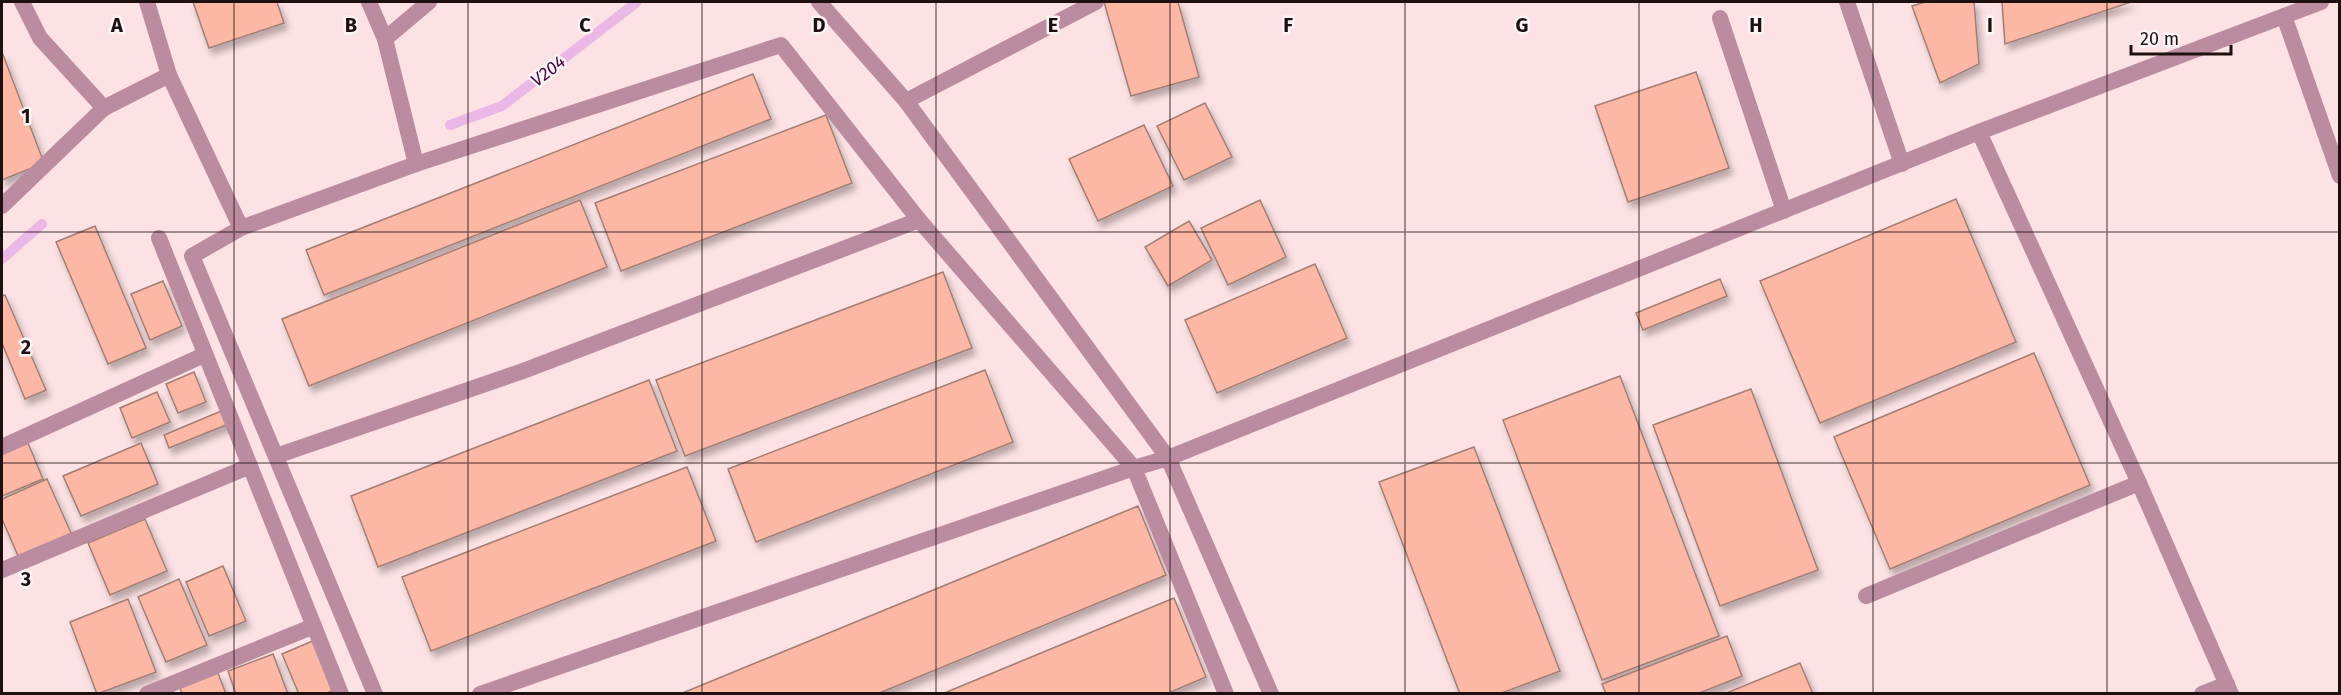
<svg xmlns="http://www.w3.org/2000/svg" width="2341" height="695" viewBox="0 0 2341 695" font-family="'Fira Sans',sans-serif">
<style>
.lines{fill:none;stroke-linecap:round;stroke-linejoin:round}
.stream{stroke:#eab8e6;stroke-width:10}
.building{fill:#fcb8a5;stroke:#a27e74;stroke-width:1.5;filter:url(#shadow)}
.service{stroke:#bb8ba0;stroke-width:16}
.minor{stroke:#bb8ba0;stroke-width:16}
.grid{fill:none;stroke:#1e1011;stroke-width:1.5;stroke-opacity:0.55}
.labels{text-anchor:middle;dominant-baseline:central;stroke-width:5;stroke-linejoin:round;paint-order:stroke}
.water-label{font-size:18px;font-style:italic;fill:#450a44;stroke:#fdf4f5}
.grid-label{font-size:20px;text-anchor:middle;font-weight:bold;fill:#1e1011;stroke:#fdf4f5;stroke-width:5;stroke-linejoin:round;paint-order:stroke}
</style>
<defs>
<filter id="shadow"><feDropShadow dx="3.5" dy="6" stdDeviation="3" flood-color="#0004"/></filter>
</defs>
<rect width="100%" height="100%" fill="#fce2e4"/>
<g class="lines">
<!-- stream -->
<g class="stream">
<polyline points="450,125 502,106 637,2"/>
<polyline points="2,259 42,224"/>
</g>
</g>
<!-- building -->
<g class="building">
<polygon points="193,2 277,2 284,23 209,48"/>
<polygon points="1104,2 1178,2 1199,77 1131,96"/>
<polygon points="1925,2 1974,2 1979,64 1940,83 1912,6"/>
<polygon points="2002,2 2131,2 2005,44"/>
<polygon points="2,52 44,163 2,180"/>
<polygon points="1696,72 1729,168 1628,202 1595,106"/>
<polygon points="753,74 771,119 324,295 306,250"/>
<polygon points="1205,103 1232,157 1184,180 1157,126"/>
<polygon points="826,115 852,183 621,271 595,203"/>
<polygon points="1144,125 1173,186 1098,221 1069,159"/>
<polygon points="1956,199 2016,342 1820,423 1760,281"/>
<polygon points="580,200 607,267 309,386 282,319"/>
<polygon points="1260,200 1286,257 1228,285 1201,228"/>
<polygon points="1189,221 1212,260 1168,286 1145,247"/>
<polygon points="95,226 146,348 108,364 56,242"/>
<polygon points="1315,264 1347,338 1217,393 1185,320"/>
<polygon points="943,272 972,348 685,456 656,380"/>
<polygon points="1720,279 1727,296 1643,330 1636,313"/>
<polygon points="163,281 182,326 150,340 131,294"/>
<polygon points="5,295 46,390 25,399 2,343 2,296"/>
<polygon points="2034,353 2090,485 1890,569 1834,437"/>
<polygon points="985,370 1013,442 756,542 728,469"/>
<polygon points="194,372 206,402 178,413 166,384"/>
<polygon points="1620,376 1719,636 1602,680 1503,420"/>
<polygon points="649,380 677,451 378,567 351,496"/>
<polygon points="1751,389 1818,570 1720,606 1653,425"/>
<polygon points="157,392 170,422 132,438 120,408"/>
<polygon points="226,409 231,423 169,448 164,435"/>
<polygon points="28,443 43,479 2,496 2,454"/>
<polygon points="141,443 158,484 81,516 63,476"/>
<polygon points="1474,447 1560,671 1499,694 1460,694 1379,482"/>
<polygon points="687,467 716,541 431,651 402,577"/>
<polygon points="47,479 72,535 19,558 2,519 2,499"/>
<polygon points="1138,506 1166,575 877,694 680,694"/>
<polygon points="145,519 167,571 110,595 88,543"/>
<polygon points="223,566 246,621 209,636 186,582"/>
<polygon points="179,579 207,645 166,662 138,597"/>
<polygon points="1174,598 1206,677 1166,694 942,694"/>
<polygon points="128,599 156,672 97,694 70,622"/>
<polygon points="1727,636 1742,676 1697,694 1606,694 1602,684"/>
<polygon points="315,640 336,689 325,694 299,694 282,654"/>
<polygon points="273,654 288,694 236,694 228,671"/>
<polygon points="1800,663 1813,694 1724,694"/>
<polygon points="218,673 226,694 182,694 180,688"/>
</g>
<g class="lines">
<!-- service -->
<g class="service">
<polyline points="2284,16 2340,176"/>
<polyline points="1866,596 2139,483"/>
<polyline points="2202,694 2227,684"/>
</g>
<!-- minor -->
<g class="minor">
<polyline points="22,2 40,38 104,108 169,75"/>
<polyline points="147,2 169,75 241,228"/>
<polyline points="369,2 385,39 416,164"/>
<polyline points="819,2 906,101 1168,458 1271,694"/>
<polyline points="1847,2 1902,164"/>
<polyline points="1720,18 1784,211"/>
<polyline points="385,39 429,2"/>
<polyline points="906,101 1096,2"/>
<polyline points="1979,132 2139,483 2231,694"/>
<polyline points="2,206 104,108"/>
<polyline points="159,238 341,694"/>
<polyline points="2,447 204,355"/>
<polyline points="276,456 523,371 919,220"/>
<polyline points="2,570 250,466"/>
<polyline points="147,694 314,626"/>
<polyline points="375,694 192,256 241,228 416,164 781,45 919,220 1134,468 480,694"/>
<polyline points="1226,694 1134,468 1168,458 1979,132 2321,2"/>
</g>
</g>
<!-- grid -->
<path class="grid" d="M234 2V694M468 2V694M702 2V694M936 2V694M1170 2V694M1405 2V694M1639 2V694M1873 2V694M2107 2V694M2 232H2340M2 463H2340"/>
<g class="labels">
<!-- water labels -->
<g class="water-label">
<text transform="translate(548 71) rotate(-38)">V204</text>
</g>
</g>
<g class="grid-label">
<text x="117" y="32">A</text>
<text x="351" y="32">B</text>
<text x="585" y="32">C</text>
<text x="819" y="32">D</text>
<text x="1053" y="32">E</text>
<text x="1288" y="32">F</text>
<text x="1522" y="32">G</text>
<text x="1756" y="32">H</text>
<text x="1990" y="32">I</text>
<text x="26" y="123">1</text>
<text x="26" y="354">2</text>
<text x="26" y="586">3</text>
</g>
<!-- border -->
<rect width="2341" height="695" fill="none" stroke="#1e1011" stroke-width="6"/>
<!-- scale -->
<path d="M2131 45v9h100v-9" fill="none" stroke="#1e1011" stroke-width="3"/>
<text x="2140" y="45" font-size="18" fill="#1e1011" stroke="#fdf4f5" stroke-width="4.5" paint-order="stroke">20 m</text>
</svg>
